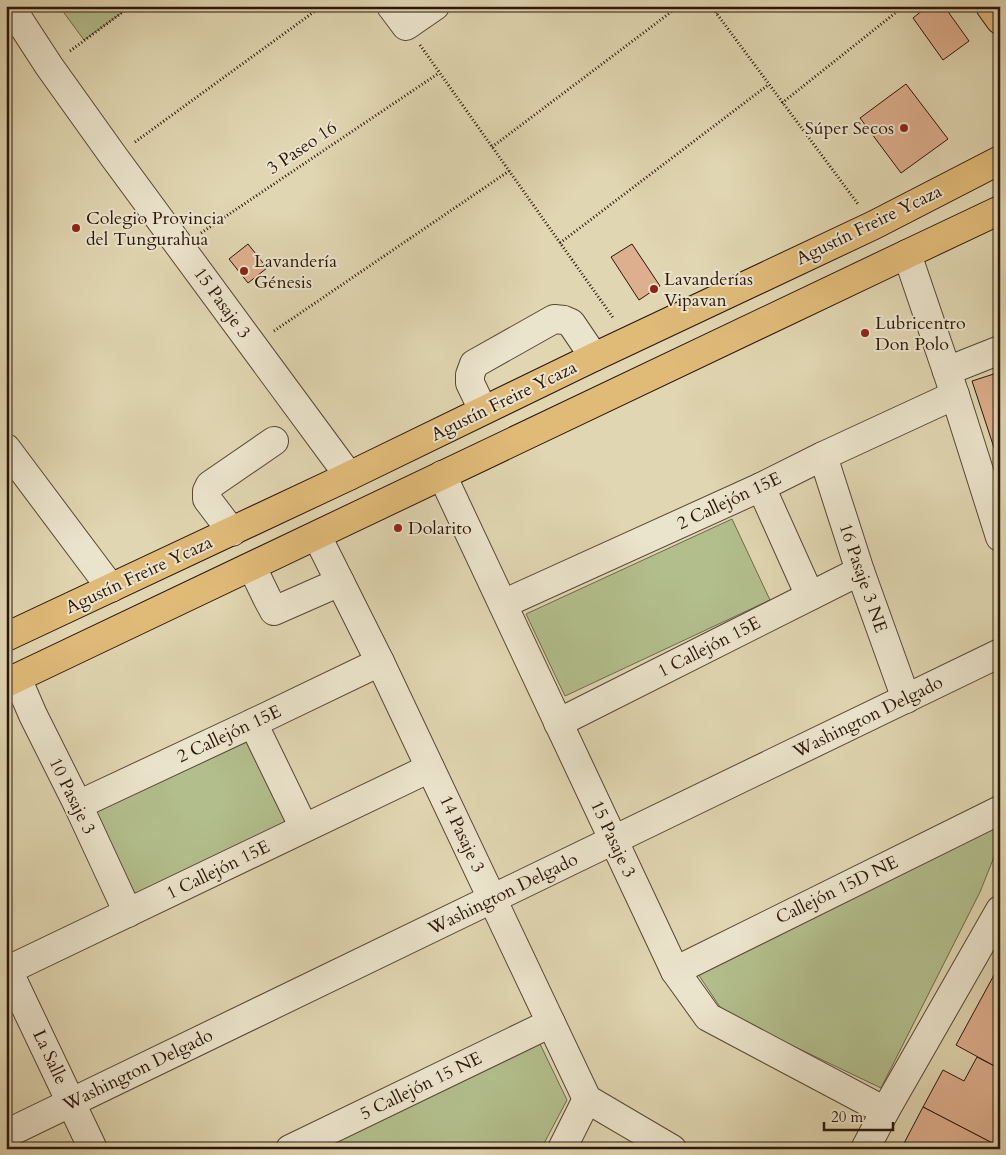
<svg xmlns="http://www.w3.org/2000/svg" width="1006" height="1155" viewBox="0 0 1006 1155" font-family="Cardo,serif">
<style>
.green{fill:#b2be8c;stroke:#6e6a4b}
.building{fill:#deaf8e;stroke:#2b160a}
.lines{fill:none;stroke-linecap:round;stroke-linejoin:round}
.minor-casing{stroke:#584634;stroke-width:30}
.major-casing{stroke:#2b160a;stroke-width:30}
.path{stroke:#2b160a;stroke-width:3;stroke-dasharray:1 2.5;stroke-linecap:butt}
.minor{stroke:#ebe4cc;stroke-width:28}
.major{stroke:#e0bb78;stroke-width:28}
.poi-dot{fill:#8f2418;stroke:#ebe4cc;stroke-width:2}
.labels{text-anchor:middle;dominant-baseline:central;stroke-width:4;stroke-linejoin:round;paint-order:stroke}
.poi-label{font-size:18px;fill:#2b160a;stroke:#ebe4cc;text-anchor:start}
.street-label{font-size:18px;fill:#2b160a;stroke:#ebe4cc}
</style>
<rect width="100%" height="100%" fill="#e0d6b1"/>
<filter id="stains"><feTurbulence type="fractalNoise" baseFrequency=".004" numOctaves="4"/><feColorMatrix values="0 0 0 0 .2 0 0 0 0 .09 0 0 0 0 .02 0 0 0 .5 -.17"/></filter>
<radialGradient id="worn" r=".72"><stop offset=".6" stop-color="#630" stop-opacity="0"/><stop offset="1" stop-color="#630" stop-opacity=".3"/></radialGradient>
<!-- green -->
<g class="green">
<polygon points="59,6 131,6 84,40"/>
<polygon points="732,519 770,600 565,696 526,614"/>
<polygon points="249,739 289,821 136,896 95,813"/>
<polygon points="995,828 1000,830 1000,842 980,892 881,1088 724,1013 698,974"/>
<polygon points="539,1042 567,1100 541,1149 319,1149"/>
</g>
<!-- building -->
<g class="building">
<polygon points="928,6 944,6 969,41 943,60 913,18"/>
<polygon points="906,84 948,139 901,173 860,118"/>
<polygon points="248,244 267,268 248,283 229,259"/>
<polygon points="632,244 660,286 639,300 611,257"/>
<polygon points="1000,372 1000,466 972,381"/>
<polygon points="1000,964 1000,1069 956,1045"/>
<polygon points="977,1057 1000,1069 1000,1147 923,1107 943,1070 964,1081"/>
<polygon points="923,1107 1000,1147 1000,1149 901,1149"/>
</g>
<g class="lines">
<defs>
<g id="minor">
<polyline points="10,6 49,66 114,157 349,476"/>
<polyline points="391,6 406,26 435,6"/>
<polyline points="907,254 955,395 1000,537"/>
<polyline points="947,371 1000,350"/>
<polyline points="483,410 470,383 470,375 474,364 554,319 564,320 571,323 594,357"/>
<polyline points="6,448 111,588"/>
<polyline points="823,456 860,571 906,699"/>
<polyline points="442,475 675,971 708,1017 885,1111"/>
<polyline points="761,487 810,596"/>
<polyline points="232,532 207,499 207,491 210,485 274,441"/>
<polyline points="317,536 380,662 587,1099 672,1149"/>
<polyline points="252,567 267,598 274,611 340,582"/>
<polyline points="503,604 761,487 823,456 955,395"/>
<polyline points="17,678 33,715 78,805 128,913"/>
<polyline points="253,723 304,828"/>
<polyline points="558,723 860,571"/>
<polyline points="78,805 253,723 380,662"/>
<polyline points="6,966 93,1149"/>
<polyline points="6,971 430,768"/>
<polyline points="675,971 1000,810"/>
<polyline points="6,1134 1000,653"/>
<polyline points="290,1149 551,1023"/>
<polyline points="562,1149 587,1099"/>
<polyline points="865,1149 885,1111 1000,910"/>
</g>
<g id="major">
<polyline points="990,6 1000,20"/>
<polyline points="6,637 349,476 594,357 874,225 1000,160"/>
<polyline points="6,683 907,254 1000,210"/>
</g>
</defs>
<!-- minor casing -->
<use href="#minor" class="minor-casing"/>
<!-- major casing -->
<use href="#major" class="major-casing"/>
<!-- path -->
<g class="path">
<polyline points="711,6 858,204"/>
<polyline points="716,13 725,6"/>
<polyline points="420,45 614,319"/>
<polyline points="70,51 131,6"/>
<polyline points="782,103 904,6"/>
<polyline points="135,142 322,6"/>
<polyline points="492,147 679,6"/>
<polyline points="201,233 439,73"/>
<polyline points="560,243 768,85"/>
<polyline points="274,331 509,171"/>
</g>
<!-- minor -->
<use href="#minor" class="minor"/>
<!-- major -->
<use href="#major" class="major"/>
</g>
<!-- markers -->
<g class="poi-dot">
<circle cx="904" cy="128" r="5"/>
<circle cx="76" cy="228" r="5"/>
<circle cx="244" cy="271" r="5"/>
<circle cx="654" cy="289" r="5"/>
<circle cx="865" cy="333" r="5"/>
<circle cx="398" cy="528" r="5"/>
</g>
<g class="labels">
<!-- poi labels -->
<g class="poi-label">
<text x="894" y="128" text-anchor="end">Súper Secos</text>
<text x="86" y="218">Colegio Provincia<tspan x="86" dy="21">del Tungurahua</tspan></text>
<text x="254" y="261">Lavandería<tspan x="254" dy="21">Génesis</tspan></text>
<text x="664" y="279">Lavanderías<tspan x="664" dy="21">Vipavan</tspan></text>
<text x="875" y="323">Lubricentro<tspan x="875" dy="21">Don Polo</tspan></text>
<text x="408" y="528">Dolarito</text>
</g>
<!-- street labels -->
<g class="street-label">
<text transform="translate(302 148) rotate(-34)">3 Paseo 16</text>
<text transform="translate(869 225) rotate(-26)">Agustín Freire Ycaza</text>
<text transform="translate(222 303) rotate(54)">15 Pasaje 3</text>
<text transform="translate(504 401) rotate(-26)">Agustín Freire Ycaza</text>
<text transform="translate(729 501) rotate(-25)">2 Callejón 15E</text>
<text transform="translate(139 575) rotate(-25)">Agustín Freire Ycaza</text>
<text transform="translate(863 578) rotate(71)">16 Pasaje 3 NE</text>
<text transform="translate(709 647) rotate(-27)">1 Callejón 15E</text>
<text transform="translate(868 717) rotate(-26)">Washington Delgado</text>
<text transform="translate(229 734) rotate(-25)">2 Callejón 15E</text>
<text transform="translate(72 796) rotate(64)">10 Pasaje 3</text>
<text transform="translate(462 834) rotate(65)">14 Pasaje 3</text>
<text transform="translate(613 839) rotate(65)">15 Pasaje 3</text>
<text transform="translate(218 870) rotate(-26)">1 Callejón 15E</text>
<text transform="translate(837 890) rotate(-26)">Callejón 15D NE</text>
<text transform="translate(503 894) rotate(-26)">Washington Delgado</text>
<text transform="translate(50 1057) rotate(65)">La Salle</text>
<text transform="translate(138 1070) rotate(-26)">Washington Delgado</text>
<text transform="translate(421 1086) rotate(-26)">5 Callejón 15 NE</text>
</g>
</g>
<!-- margin -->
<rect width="1006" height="1155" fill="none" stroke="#e0d6b1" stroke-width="25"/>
<rect x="8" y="8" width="991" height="1140" fill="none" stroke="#2b160a" stroke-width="2.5"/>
<rect x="12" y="12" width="981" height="1130" fill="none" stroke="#2b160a"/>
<!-- scale -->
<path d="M824 1122v8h69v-8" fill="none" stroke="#2b160a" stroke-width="2.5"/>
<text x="831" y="1122" font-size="15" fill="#2b160a" stroke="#ebe4cc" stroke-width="4" paint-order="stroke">20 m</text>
<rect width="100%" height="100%" filter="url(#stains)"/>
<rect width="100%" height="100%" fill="url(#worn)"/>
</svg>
